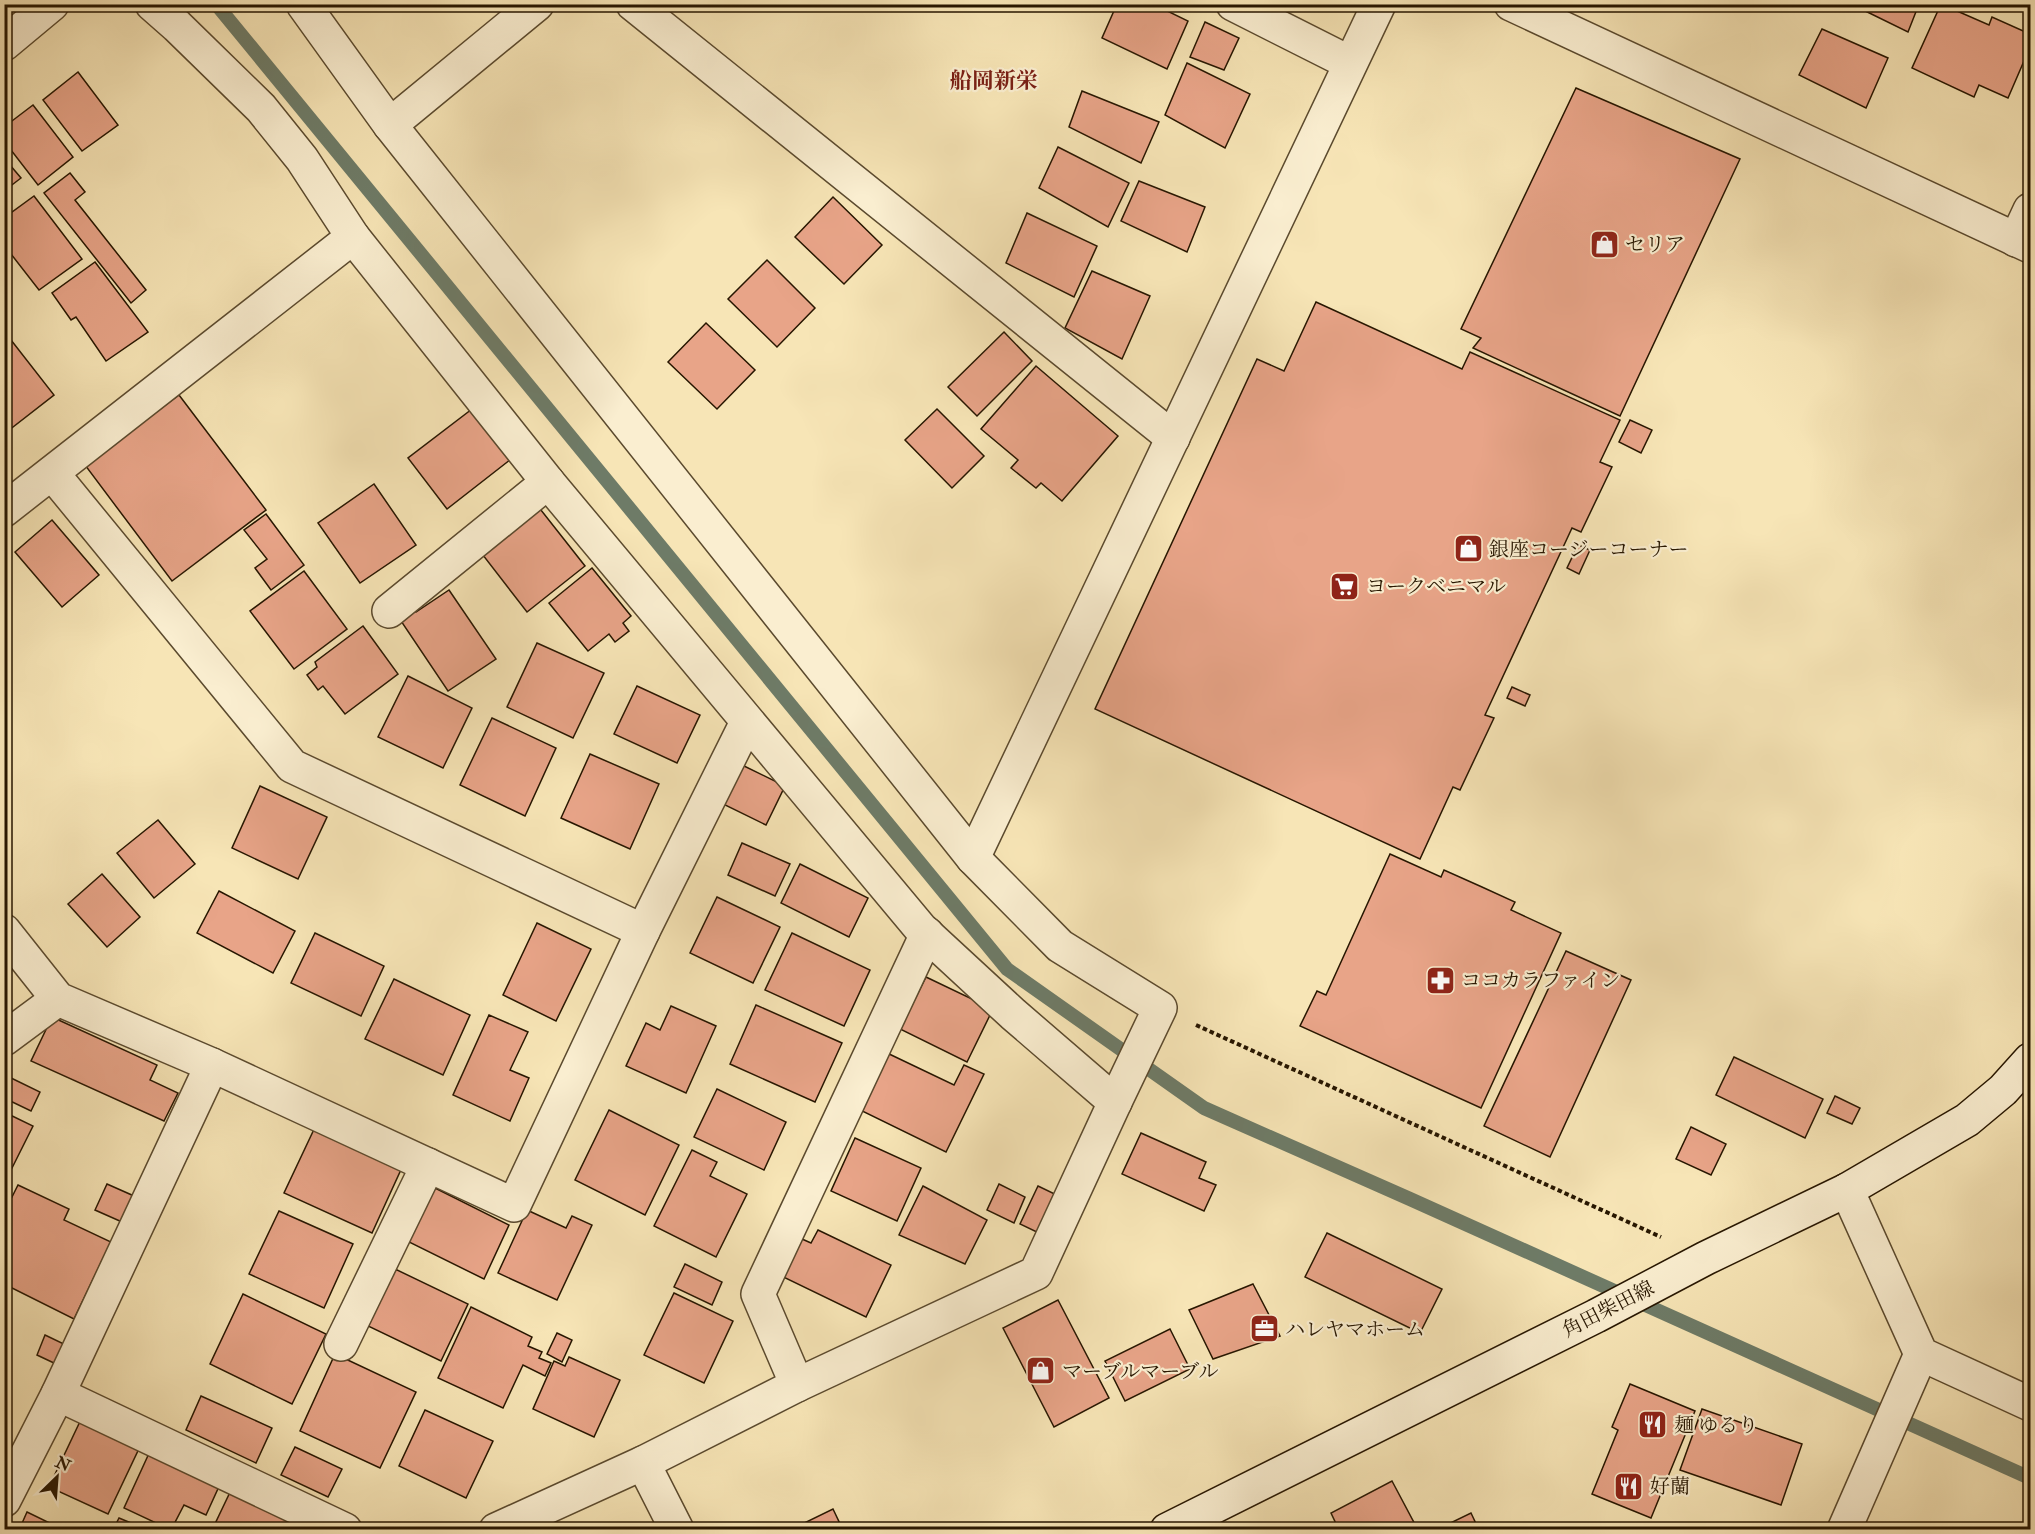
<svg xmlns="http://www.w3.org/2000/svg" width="2035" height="1534" viewBox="0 0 2035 1534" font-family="'IM FELL Double Pica','Noto Serif JP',serif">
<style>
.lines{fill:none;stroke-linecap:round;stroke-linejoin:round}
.stream{stroke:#6e7b67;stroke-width:14}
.building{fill:#e8a488;stroke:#271600;stroke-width:1.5}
.minor-casing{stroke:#5b4a2e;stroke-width:36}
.tertiary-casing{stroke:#5b4a2e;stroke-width:36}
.secondary-casing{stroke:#271600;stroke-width:36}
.path{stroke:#271600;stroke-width:4;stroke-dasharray:4.5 3;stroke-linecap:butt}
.minor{stroke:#faeed0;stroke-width:33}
.tertiary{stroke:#faeed0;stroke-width:33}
.secondary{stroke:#faeed0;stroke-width:33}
.labels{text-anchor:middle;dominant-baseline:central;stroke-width:4.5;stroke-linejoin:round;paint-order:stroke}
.poi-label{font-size:20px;fill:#271600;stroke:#faeed0;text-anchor:start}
.street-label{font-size:20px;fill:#271600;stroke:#faeed0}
.quarter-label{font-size:22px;font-weight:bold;fill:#7a1f14;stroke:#faeed0}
</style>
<rect width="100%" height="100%" fill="#f7e5b6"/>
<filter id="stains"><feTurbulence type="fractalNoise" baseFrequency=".00333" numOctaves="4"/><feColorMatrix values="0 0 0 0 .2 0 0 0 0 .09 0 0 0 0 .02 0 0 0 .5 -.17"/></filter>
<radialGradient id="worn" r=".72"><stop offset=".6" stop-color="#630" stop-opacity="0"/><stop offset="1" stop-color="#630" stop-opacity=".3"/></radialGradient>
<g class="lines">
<!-- stream -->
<polyline class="stream" points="216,4 1007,969 1204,1108 1410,1199 2030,1478"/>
</g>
<!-- building -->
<g class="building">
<polygon points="1117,4 1153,4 1188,21 1167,69 1102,38"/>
<polygon points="1851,4 1919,4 1908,32"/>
<polygon points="1941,4 1989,25 1992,17 2030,34 2030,47 2008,98 1979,85 1974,97 1912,68"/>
<polygon points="1205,22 1239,38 1224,70 1190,57"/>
<polygon points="1822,29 1888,58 1866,108 1799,75"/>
<polygon points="1187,63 1250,94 1225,148 1165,115"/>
<polygon points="78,72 118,125 82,151 43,100"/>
<polygon points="1576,88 1740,159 1620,416 1473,348 1481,338 1461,329"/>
<polygon points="1082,91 1159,122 1141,163 1069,127"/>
<polygon points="33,105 73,157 38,185 4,141 4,127"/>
<polygon points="1058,147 1129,183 1108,227 1039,188"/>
<polygon points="4,158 21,178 4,191"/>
<polygon points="70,173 85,192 75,200 146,290 131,303 44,193"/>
<polygon points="1139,181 1205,207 1187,252 1121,221"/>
<polygon points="34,196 82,259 39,290 4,245 4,218"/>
<polygon points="833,197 882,245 844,284 795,237"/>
<polygon points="1027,213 1097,246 1074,297 1006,263"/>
<polygon points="767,260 815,308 777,347 728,299"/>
<polygon points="95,262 148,332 106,361 76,317 71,320 52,293"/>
<polygon points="1092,271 1150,296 1122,359 1065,328"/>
<polygon points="1316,302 1462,369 1470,352 1620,420 1600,462 1612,467 1581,532 1572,528 1485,715 1494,718 1460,790 1453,787 1420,859 1095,709 1257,359 1284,371"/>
<polygon points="706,323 755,370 717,409 668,362"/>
<polygon points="4,331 54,395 4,434"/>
<polygon points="1004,332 1032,361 977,416 948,387"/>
<polygon points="1036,366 1118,436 1062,501 1041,483 1036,488 1011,468 1018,460 981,429"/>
<polygon points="179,395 266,510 172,581 85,465"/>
<polygon points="476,406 515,456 447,509 408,458"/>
<polygon points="937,409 984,456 952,488 905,440"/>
<polygon points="1630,420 1652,430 1641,453 1619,442"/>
<polygon points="374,484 416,545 360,583 318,523"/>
<polygon points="537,505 585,566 527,612 479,550"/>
<polygon points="266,514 304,565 271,590 255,568 267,559 244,530"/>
<polygon points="52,520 99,575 62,607 15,552"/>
<polygon points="1578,545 1590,550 1579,574 1567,568"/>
<polygon points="592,568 631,616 623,623 629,631 615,642 609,634 588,651 549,603"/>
<polygon points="304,571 347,629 294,669 250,611"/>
<polygon points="449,590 496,659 448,691 399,618 413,608 416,612"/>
<polygon points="363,626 398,674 345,714 323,686 318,690 307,675 317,667 315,662"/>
<polygon points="537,643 604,673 573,738 507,707"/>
<polygon points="408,676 472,708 443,768 378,737"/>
<polygon points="637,686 700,715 677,763 614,734"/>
<polygon points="1512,687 1530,695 1525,706 1507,698"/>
<polygon points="492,718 556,748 525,816 460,785"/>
<polygon points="590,754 659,784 630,849 561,818"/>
<polygon points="740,764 785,786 766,825 721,803"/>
<polygon points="260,786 327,817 298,879 232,848"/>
<polygon points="158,820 195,864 154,898 117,853"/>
<polygon points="742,843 790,864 775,896 728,875"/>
<polygon points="1390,854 1441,877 1444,870 1482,887 1515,902 1511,910 1561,933 1481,1108 1300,1026 1317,991 1326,995"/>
<polygon points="800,864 868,898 849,937 781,903"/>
<polygon points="102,874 140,917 107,947 68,904"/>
<polygon points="219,891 295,931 273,973 197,933"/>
<polygon points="717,897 780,927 753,983 690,953"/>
<polygon points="537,923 591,949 556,1021 503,995"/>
<polygon points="315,933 384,966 361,1016 291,983"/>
<polygon points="792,933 870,970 844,1026 765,990"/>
<polygon points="1566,951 1631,980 1550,1157 1484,1126"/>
<polygon points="926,977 993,1009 967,1062 900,1029"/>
<polygon points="394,979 470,1015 443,1075 365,1039"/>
<polygon points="756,1005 842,1043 815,1102 730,1064"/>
<polygon points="671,1006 716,1026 686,1093 626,1066 646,1023 660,1030"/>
<polygon points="489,1015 528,1032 510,1070 529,1078 510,1121 453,1095"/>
<polygon points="52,1017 157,1065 150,1080 178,1093 164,1121 31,1061"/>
<polygon points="885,1052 954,1085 964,1065 984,1074 946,1152 858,1109"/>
<polygon points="1734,1057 1823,1099 1805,1138 1716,1095"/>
<polygon points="7,1076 40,1092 31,1111 4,1098 4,1082"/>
<polygon points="717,1089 786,1122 764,1170 694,1137"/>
<polygon points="1835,1096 1860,1108 1852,1124 1827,1113"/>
<polygon points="609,1110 679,1145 645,1215 575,1180"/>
<polygon points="4,1112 33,1126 4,1184"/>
<polygon points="317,1123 404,1163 372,1233 284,1193"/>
<polygon points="1691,1127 1726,1144 1711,1175 1676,1159"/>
<polygon points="1141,1133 1206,1162 1199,1178 1216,1185 1204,1211 1122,1174"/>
<polygon points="855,1138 921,1168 897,1221 831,1191"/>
<polygon points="692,1150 717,1162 710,1176 747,1194 716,1257 654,1226"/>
<polygon points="107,1184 134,1196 122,1222 95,1210"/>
<polygon points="999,1184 1025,1197 1014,1223 987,1210"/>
<polygon points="18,1185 69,1209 64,1220 111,1242 74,1319 4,1284 4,1213"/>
<polygon points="923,1186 987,1220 965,1264 899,1235"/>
<polygon points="1038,1186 1061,1197 1043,1235 1020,1224"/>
<polygon points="433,1187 509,1225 484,1279 407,1241"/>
<polygon points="527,1210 566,1228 572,1216 592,1225 557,1300 498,1273"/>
<polygon points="279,1211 353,1244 324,1308 249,1274"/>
<polygon points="818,1230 891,1265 866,1317 775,1273 793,1235 811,1243"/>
<polygon points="1327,1233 1442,1289 1420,1333 1305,1277"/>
<polygon points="685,1264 722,1282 712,1305 674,1287"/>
<polygon points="395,1269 468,1304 441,1361 368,1326"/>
<polygon points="1253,1284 1280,1336 1213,1359 1189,1310"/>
<polygon points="674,1293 733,1321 704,1383 644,1355"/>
<polygon points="243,1294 326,1334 292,1404 210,1364"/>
<polygon points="1058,1300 1109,1398 1054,1427 1003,1328"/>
<polygon points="471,1307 532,1337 528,1346 542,1352 539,1358 551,1363 545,1376 523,1365 503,1408 438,1378"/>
<polygon points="1170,1329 1190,1369 1125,1401 1105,1361"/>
<polygon points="557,1333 572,1340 562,1362 547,1354"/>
<polygon points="45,1335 66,1345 56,1364 37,1355"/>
<polygon points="335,1354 416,1392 380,1468 300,1431"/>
<polygon points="569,1357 620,1380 594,1437 533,1409 554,1361 565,1366"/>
<polygon points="1630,1384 1695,1411 1651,1518 1592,1494 1618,1430 1612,1427"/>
<polygon points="201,1396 272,1428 256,1463 186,1430"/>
<polygon points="1702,1409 1802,1444 1781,1505 1680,1470"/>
<polygon points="425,1410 493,1441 466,1498 399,1466"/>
<polygon points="85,1411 144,1438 108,1514 49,1487"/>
<polygon points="295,1447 342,1469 328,1497 281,1475"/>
<polygon points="151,1449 221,1482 206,1515 184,1505 171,1530 124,1508"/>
<polygon points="1392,1481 1418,1530 1339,1530 1331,1513"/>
<polygon points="233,1486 292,1515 286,1530 212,1530"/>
<polygon points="833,1509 843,1530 790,1530"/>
<polygon points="27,1512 64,1530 19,1530"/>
<polygon points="1471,1513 1479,1530 1436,1530"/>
<polygon points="119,1518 131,1523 128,1530 113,1530"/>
</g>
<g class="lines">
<defs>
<g id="minor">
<polyline points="152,4 177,26 261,108 302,159 353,237 548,482 921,929 1013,1014 1115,1102"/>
<polyline points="303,4 390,125 973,858 1060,946 1160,1008 1115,1102 1036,1273 797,1385 643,1463 496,1530"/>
<polyline points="633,4 1173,438"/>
<polyline points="1233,4 1350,63"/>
<polyline points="1511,4 2030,246"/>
<polyline points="390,125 537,4"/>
<polyline points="2016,240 2030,210"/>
<polyline points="52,473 292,766 643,931"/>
<polyline points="4,510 353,237"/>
<polyline points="389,611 548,482"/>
<polyline points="973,858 1379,4"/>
<polyline points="4,931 58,999 212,1065 514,1205 643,931 747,722"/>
<polyline points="4,1039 58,999"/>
<polyline points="1847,1190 1921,1354 2030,1404"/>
<polyline points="341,1344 428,1165"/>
<polyline points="797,1385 758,1294 927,934"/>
<polyline points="58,1394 345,1530"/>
<polyline points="643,1463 677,1530"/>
<polyline points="4,1500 58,1394 212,1065"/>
<polyline points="1844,1530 1921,1354"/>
</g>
<polyline id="tertiary" points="4,44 52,4"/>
<polyline id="secondary" points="1167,1530 1596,1316 1706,1258 1847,1190 1967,1120 2003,1090 2030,1060"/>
</defs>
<!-- minor casing -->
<use href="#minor" class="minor-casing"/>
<!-- tertiary casing -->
<use href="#tertiary" class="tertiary-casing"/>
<!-- secondary casing -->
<use href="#secondary" class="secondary-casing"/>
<!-- path -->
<polyline class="path" points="1196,1025 1661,1237"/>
<!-- minor -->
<use href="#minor" class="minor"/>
<!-- tertiary -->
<use href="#tertiary" class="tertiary"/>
<!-- secondary -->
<use href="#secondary" class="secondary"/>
</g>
<!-- icons -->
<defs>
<symbol id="shop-square" viewBox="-11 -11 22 22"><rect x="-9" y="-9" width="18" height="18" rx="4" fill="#8f2418" stroke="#faeed0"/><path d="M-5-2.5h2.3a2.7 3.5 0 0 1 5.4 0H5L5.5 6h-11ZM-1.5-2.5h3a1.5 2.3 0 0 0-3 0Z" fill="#fff"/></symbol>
<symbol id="supermarket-square" viewBox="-11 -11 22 22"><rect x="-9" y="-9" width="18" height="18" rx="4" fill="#8f2418" stroke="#faeed0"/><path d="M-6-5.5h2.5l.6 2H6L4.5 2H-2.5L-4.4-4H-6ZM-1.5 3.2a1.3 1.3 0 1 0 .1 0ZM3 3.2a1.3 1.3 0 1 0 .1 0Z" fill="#fff"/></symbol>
<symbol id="pharmacy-square" viewBox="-11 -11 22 22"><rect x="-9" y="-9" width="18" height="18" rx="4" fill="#8f2418" stroke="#faeed0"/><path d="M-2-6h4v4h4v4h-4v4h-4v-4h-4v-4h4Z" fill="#fff"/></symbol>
<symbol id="office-square" viewBox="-11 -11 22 22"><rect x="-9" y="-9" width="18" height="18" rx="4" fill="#8f2418" stroke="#faeed0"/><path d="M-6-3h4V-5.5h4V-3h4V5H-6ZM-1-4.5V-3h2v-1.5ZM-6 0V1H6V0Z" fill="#fff"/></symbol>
<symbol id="restaurant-square" viewBox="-11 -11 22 22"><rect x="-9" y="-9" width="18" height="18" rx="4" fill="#8f2418" stroke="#faeed0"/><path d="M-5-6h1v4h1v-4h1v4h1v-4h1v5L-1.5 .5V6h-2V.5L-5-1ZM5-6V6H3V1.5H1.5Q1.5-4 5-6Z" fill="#fff"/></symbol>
</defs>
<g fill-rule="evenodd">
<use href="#shop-square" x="1588" y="228" width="33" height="33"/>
<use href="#shop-square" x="1452" y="532" width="33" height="33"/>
<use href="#supermarket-square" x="1328" y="570" width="33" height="33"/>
<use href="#pharmacy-square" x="1424" y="964" width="33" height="33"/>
<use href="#office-square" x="1248" y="1312" width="33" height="33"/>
<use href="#shop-square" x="1024" y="1354" width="33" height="33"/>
<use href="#restaurant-square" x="1636" y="1408" width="33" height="33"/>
<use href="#restaurant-square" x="1612" y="1470" width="33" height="33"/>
</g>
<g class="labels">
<!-- poi labels -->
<g class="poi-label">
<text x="1625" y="244">セリア</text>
<text x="1489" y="549">銀座コージーコーナー</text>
<text x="1366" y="586">ヨークベニマル</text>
<text x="1461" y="980">ココカラファイン</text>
<text x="1285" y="1329">ハレヤマホーム</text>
<text x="1062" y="1371">マーブルマーブル</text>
<text x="1674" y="1425">麺 ゆるり</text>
<text x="1650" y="1486">好蘭</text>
</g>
<!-- street labels -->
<g class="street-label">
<text transform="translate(1608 1309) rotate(-27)">角田柴田線</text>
</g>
<!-- quarter labels -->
<g class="quarter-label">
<text x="994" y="81">船岡新栄</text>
</g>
</g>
<!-- margin -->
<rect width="2035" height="1534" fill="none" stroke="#f7e5b6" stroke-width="24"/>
<rect x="6" y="6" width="2023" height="1522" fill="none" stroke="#271600" stroke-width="3"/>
<rect x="12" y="12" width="2011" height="1510" fill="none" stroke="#271600" stroke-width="1.5"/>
<!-- north arrow -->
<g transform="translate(57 1477) rotate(25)" stroke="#faeed0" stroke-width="4.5" paint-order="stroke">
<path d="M0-4.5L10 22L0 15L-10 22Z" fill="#271600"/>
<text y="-9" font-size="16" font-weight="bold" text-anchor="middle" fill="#271600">N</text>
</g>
<rect width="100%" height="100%" filter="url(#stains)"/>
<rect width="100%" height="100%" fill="url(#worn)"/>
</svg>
